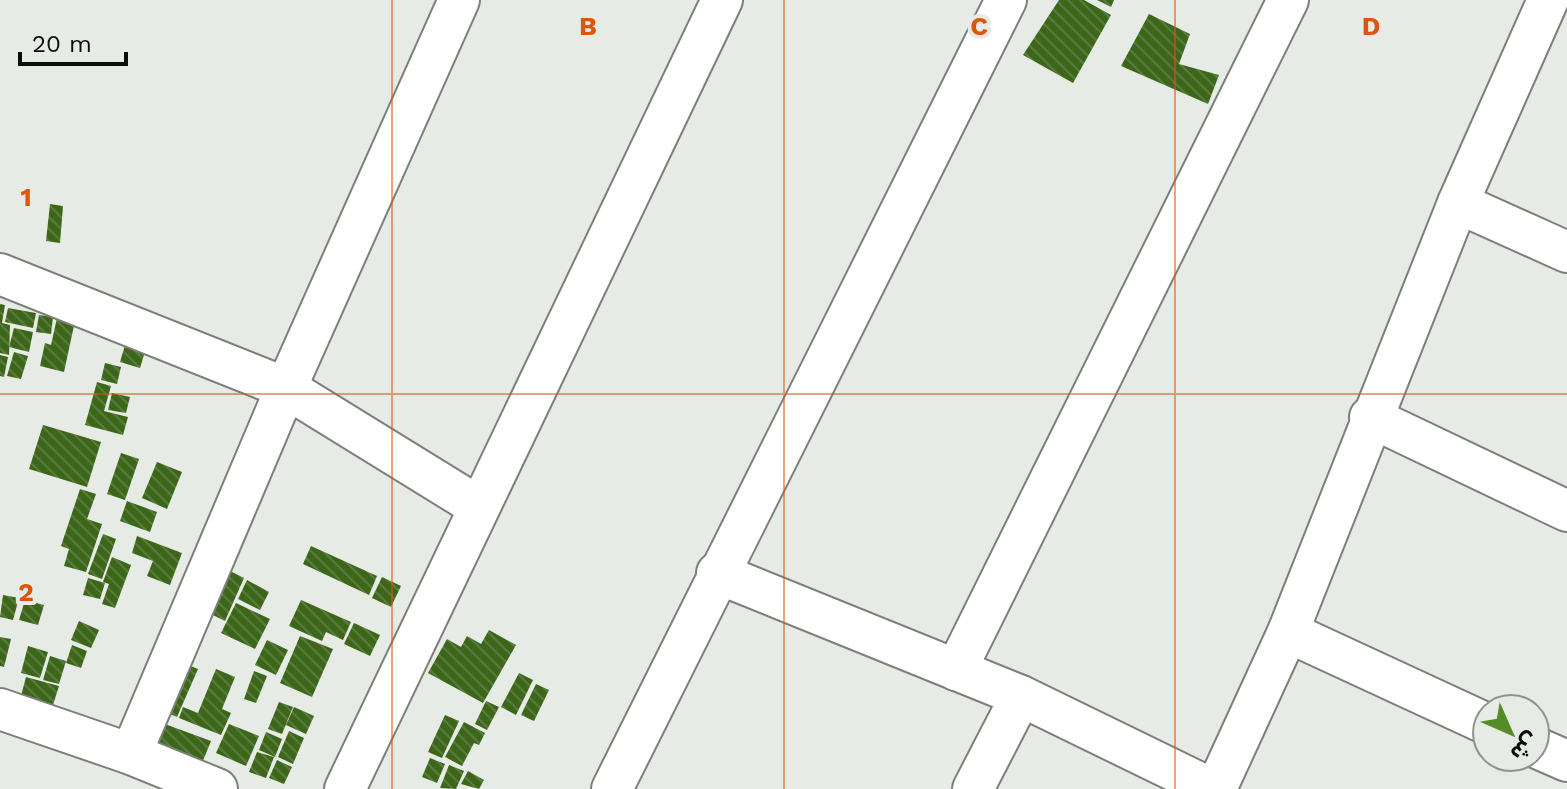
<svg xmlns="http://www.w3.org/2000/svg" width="1567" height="789" viewBox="0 0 1567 789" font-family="'Work Sans','Noto Sans Arabic',sans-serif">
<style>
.building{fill:url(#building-back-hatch)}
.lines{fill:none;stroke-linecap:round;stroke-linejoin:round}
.street-casing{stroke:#7c7f7a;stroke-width:44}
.street{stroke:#fff;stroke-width:40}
.grid{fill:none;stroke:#dd550c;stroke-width:2;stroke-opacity:0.55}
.grid-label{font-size:26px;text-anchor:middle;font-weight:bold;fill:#dd550c;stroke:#e7ebe5;stroke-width:8;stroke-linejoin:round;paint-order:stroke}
</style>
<defs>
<pattern id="building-back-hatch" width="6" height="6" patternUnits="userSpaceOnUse" patternTransform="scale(2)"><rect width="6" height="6" fill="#3c6719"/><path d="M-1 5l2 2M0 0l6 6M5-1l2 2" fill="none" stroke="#5a7b40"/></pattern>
</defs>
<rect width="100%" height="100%" fill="#e7ebe5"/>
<!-- building -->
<g class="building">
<polygon points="1059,0 1084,0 1111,15 1073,83 1023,55"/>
<polygon points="1097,0 1114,0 1111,7"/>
<polygon points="1149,14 1190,34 1179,64 1219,75 1208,104 1121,66"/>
<polygon points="50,204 63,206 60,243 46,241"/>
<polygon points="0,304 5,305 2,323 10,325 9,355 0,353"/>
<polygon points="8,308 36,313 33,328 5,322"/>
<polygon points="39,315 53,317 51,334 36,332"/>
<polygon points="57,318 75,321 64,372 40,366 45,343 51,345"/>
<polygon points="14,328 33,332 29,352 9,347"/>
<polygon points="126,342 146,348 140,368 120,362"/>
<polygon points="14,352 28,356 21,379 7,376"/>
<polygon points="0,355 8,357 4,377 0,376"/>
<polygon points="105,363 121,367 117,384 101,380"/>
<polygon points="97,382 111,386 104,411 128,417 123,435 85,425"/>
<polygon points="112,393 130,397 126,413 108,410"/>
<polygon points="43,425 101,442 87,487 29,469"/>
<polygon points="121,453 139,459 125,500 107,494"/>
<polygon points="157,462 182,472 167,509 142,498"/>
<polygon points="80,489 96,494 87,519 102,524 86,572 64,566 69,549 61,546"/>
<polygon points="127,501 157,512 150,532 120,521"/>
<polygon points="103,534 116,539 102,579 88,574"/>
<polygon points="137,536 182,553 170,585 147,576 153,561 132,553"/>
<polygon points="311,546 377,576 369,595 303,564"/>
<polygon points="112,557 131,565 115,608 102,604 109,584 103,582"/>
<polygon points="230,571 244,578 225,621 211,614"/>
<polygon points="382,577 401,586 391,607 372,598"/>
<polygon points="88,578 105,583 100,599 83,595"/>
<polygon points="247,580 269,592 260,610 238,599"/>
<polygon points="3,595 19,598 13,620 0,617"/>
<polygon points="25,600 44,605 38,625 19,620"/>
<polygon points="301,600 351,622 343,640 326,632 322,641 289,626"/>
<polygon points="236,603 270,619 255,649 221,633"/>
<polygon points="79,621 99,630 91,648 71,640"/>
<polygon points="354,623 380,635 370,656 344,644"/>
<polygon points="489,630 516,645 483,703 428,673 447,639 461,647 467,636 481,644"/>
<polygon points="300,636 333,649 312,697 280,683"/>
<polygon points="0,637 11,639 4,667 0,666"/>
<polygon points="267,640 288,650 276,675 255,665"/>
<polygon points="72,645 87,651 81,668 66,663"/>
<polygon points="28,646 48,652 40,678 21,673"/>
<polygon points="50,656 66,661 59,684 43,680"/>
<polygon points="176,660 198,669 177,717 155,708"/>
<polygon points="216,669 235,677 222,709 231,713 221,735 179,718 183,707 198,713"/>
<polygon points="254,671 267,676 256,703 244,699"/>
<polygon points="519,673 533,680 516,715 501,707"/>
<polygon points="26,677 59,686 53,705 21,696"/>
<polygon points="536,684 549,690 534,721 521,715"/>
<polygon points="486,701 499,707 487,730 475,724"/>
<polygon points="279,702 293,707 282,734 268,729"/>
<polygon points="294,707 314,716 306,734 286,725"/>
<polygon points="445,715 459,721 442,758 428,752"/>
<polygon points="154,720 211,741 202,763 146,741"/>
<polygon points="464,722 485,733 479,745 474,743 462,766 445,757"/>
<polygon points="229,724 259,736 246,766 216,753"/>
<polygon points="289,731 304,738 293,764 278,757"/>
<polygon points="266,732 282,739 275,757 259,750"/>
<polygon points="257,752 274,757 266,778 249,772"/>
<polygon points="430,758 445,764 437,783 422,777"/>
<polygon points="277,760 292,767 284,784 269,778"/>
<polygon points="449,765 464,771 456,789 440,788"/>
<polygon points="468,771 484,780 479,789 461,784"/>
</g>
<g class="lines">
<defs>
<g id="street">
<polyline points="1458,203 1567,252"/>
<polyline points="0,274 286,388 479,507"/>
<polyline points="1370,417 1567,511"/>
<polyline points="717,573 1021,696 1212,789"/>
<polyline points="1288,632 1487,724"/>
<polyline points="956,670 1288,0"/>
<polyline points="0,709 131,754 217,789"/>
<polyline points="1535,747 1567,761"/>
<polyline points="131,754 286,388 459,0"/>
<polyline points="345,789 722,0"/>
<polyline points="612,789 1006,0"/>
<polyline points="973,789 1021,696"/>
<polyline points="1216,789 1288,632 1458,203 1548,0"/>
</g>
</defs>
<!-- street casing -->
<use href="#street" class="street-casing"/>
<!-- street -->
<use href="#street" class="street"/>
</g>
<!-- grid -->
<path class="grid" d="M392 0V789M784 0V789M1175 0V789M0 394H1567"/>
<g class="grid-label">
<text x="588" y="35">B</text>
<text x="979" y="35">C</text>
<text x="1371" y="35">D</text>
<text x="26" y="206">1</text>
<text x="26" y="601">2</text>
</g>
<!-- north arrow -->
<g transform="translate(1511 733) rotate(135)"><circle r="38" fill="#e7ebe5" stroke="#8f928e" stroke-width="2"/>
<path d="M0-6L14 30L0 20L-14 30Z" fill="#548c27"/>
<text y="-12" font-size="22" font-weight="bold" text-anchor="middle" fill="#0b0c0b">ش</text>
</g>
<!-- scale -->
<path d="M20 52v12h106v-12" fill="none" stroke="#0b0c0b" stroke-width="4"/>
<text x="32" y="52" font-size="24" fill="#0b0c0b" stroke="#e7ebe5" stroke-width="6" paint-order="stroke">20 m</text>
</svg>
